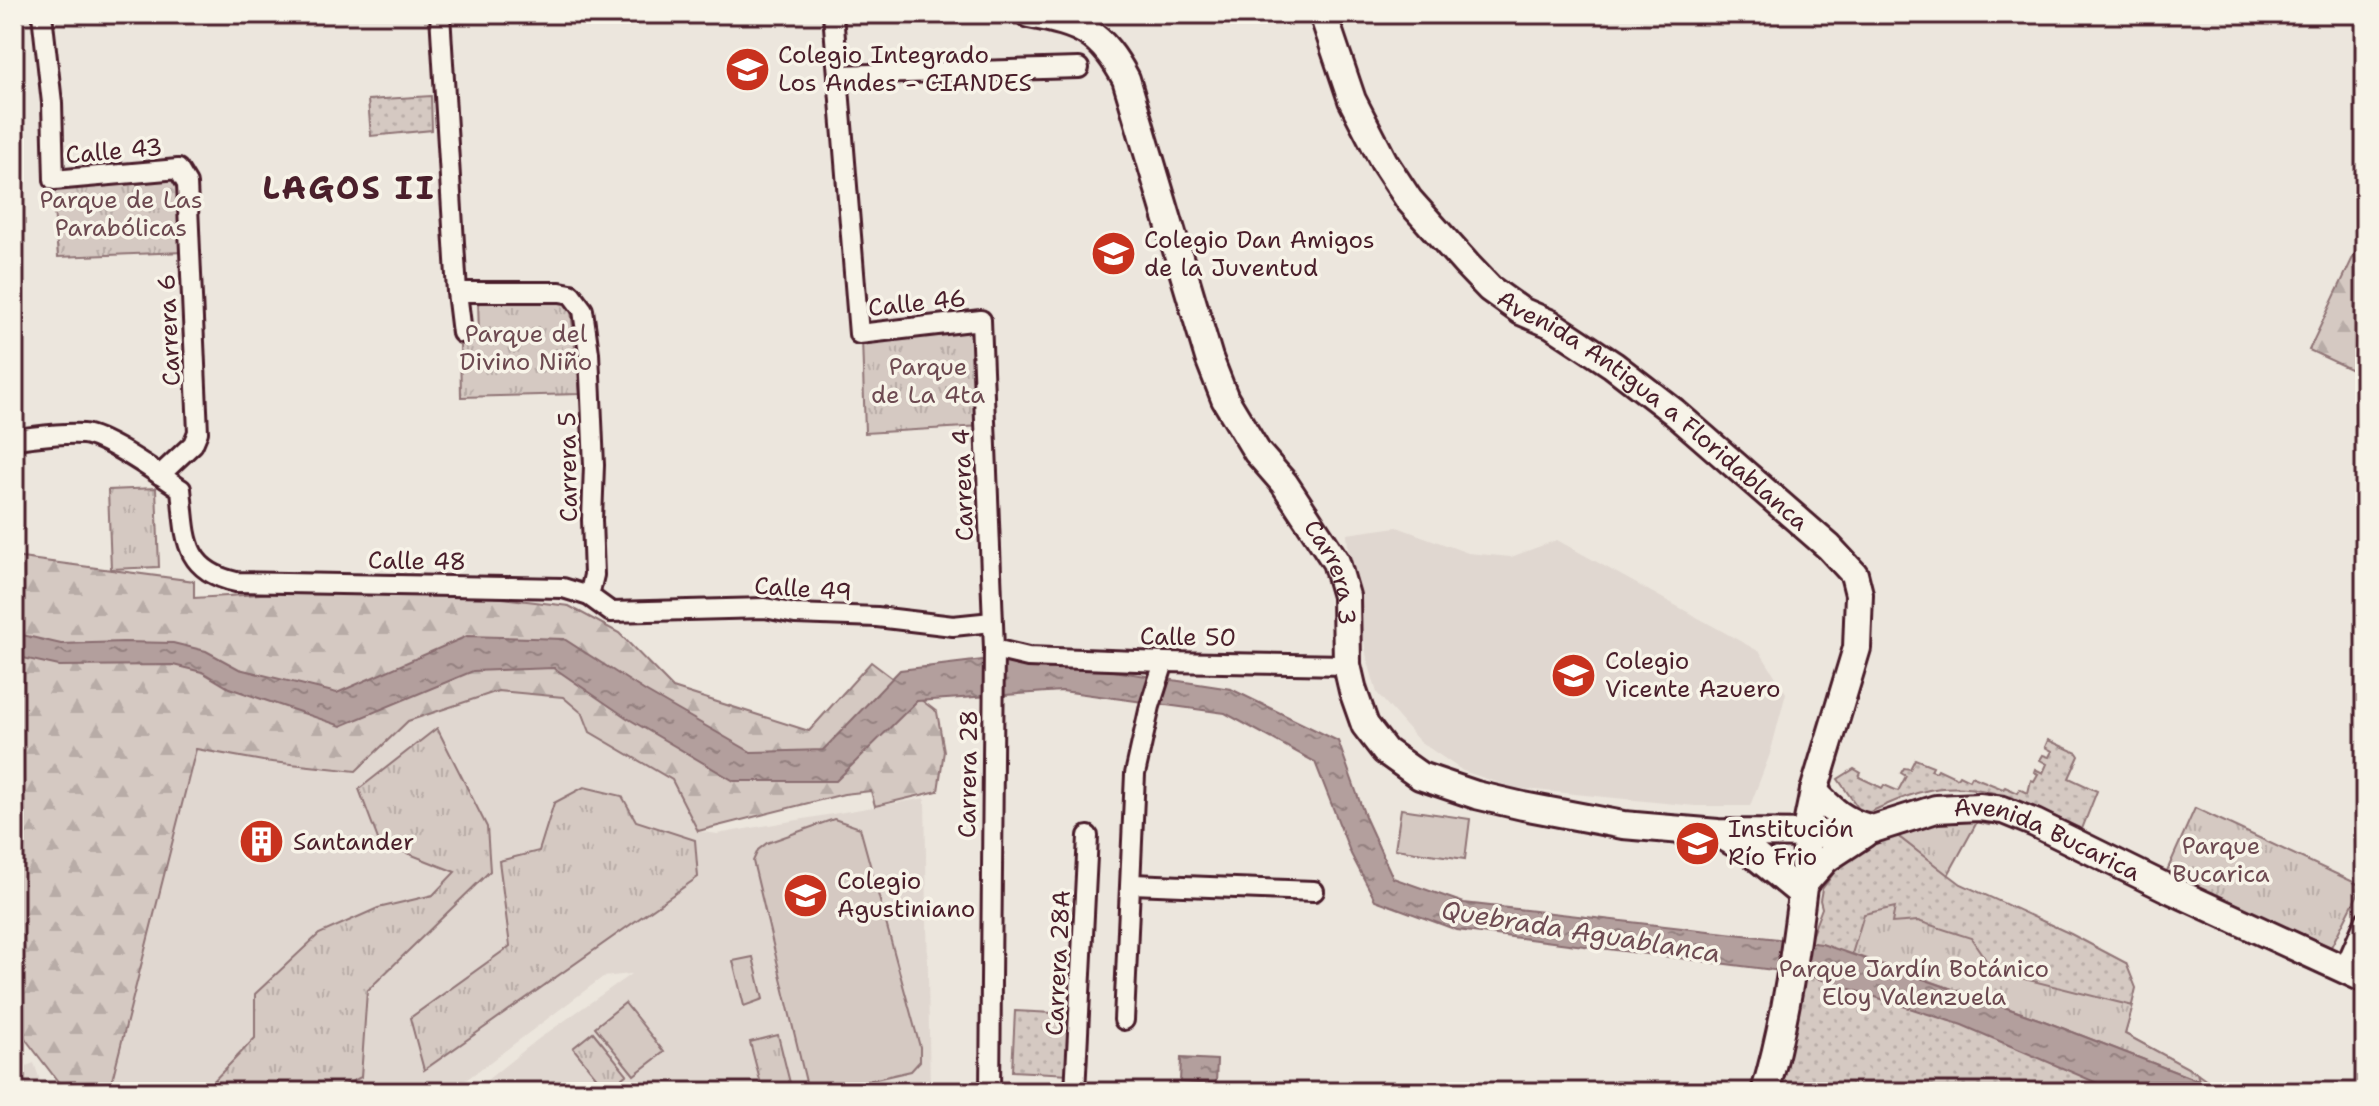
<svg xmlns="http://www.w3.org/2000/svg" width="2379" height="1106" viewBox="0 0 2379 1106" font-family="'Shantell Sans',sans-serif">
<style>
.built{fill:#e0d7d0}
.grass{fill:url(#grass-dots);stroke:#907476;stroke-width:2}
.forest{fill:url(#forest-firs);stroke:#907476;stroke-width:2}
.park{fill:url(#park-tufts);stroke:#907476;stroke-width:2}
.pitch{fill:#d5c9c2;stroke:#907476;stroke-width:2}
.water{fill:url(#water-ripples);stroke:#896c6f;stroke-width:2}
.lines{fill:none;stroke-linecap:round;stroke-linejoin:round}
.street-casing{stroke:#4a1f2b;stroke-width:24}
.secondary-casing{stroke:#4a1f2b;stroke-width:32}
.street{stroke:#f7f3e8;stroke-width:18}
.secondary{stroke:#f7f3e8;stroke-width:26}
.labels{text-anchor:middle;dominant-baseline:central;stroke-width:7;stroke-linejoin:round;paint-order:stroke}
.poi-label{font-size:24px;fill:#4a1f2b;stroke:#f7f3e8;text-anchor:start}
.street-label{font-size:24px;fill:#4a1f2b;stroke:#f7f3e8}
.park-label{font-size:24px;fill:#6d4a51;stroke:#f7f3e8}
.water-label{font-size:26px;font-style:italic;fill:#6f4c53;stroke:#f7f3e8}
.district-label{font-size:32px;font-weight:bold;letter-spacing:2px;fill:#4a1f2b;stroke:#f7f3e8}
</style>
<defs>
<pattern id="grass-dots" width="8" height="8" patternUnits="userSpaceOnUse" patternTransform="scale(2)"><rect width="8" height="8" fill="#d5c9c2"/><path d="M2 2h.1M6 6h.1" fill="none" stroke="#b8aca7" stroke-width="1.8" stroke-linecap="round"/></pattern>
<pattern id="forest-firs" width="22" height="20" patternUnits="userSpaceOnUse" patternTransform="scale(2)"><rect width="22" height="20" fill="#d5c9c2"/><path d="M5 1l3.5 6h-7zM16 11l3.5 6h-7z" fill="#b8aca7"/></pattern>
<pattern id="park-tufts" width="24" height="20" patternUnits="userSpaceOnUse" patternTransform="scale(2)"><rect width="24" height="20" fill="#d5c9c2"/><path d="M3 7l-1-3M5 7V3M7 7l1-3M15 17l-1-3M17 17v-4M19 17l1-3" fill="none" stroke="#b8aca7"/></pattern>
<pattern id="water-ripples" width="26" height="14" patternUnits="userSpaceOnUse" patternTransform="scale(2)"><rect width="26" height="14" fill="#b39f9d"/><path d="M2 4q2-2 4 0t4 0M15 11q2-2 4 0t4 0" fill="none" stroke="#948180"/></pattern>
</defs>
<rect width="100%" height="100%" fill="#ece6dd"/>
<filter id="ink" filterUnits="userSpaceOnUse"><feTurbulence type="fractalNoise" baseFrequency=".0125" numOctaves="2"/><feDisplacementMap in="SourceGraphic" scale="16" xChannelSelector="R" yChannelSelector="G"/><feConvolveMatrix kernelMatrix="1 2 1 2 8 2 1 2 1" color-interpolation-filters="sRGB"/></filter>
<g filter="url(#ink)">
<!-- built -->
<g class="built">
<polygon points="1397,527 1468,553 1511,557 1557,540 1760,652 1786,693 1770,754 1750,806 1695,806 1514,788 1463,771 1419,741 1377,693 1367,658 1349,562 1347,534"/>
<polygon points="498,691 563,697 583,714 590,733 672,780 698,831 717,834 925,798 930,1092 472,1092 537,1040 631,974 603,977 450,1092 109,1092 196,749 263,761 355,771 408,721"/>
<polygon points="14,1050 24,1067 34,1063 44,1092 14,1092"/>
</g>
<!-- grass -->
<g class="grass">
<polygon points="431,96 432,130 371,136 368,100"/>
<path d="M2048 740 2077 753 2079 756 2069 778 2097 791 2082 829C2030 806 1979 776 1921 792 1901 797 1882 807 1863 815L1838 779 1854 769 1861 773 1859 777 1882 788 1884 785 1898 791 1906 776 1901 773 1904 768 1910 769 1915 759 1933 766 1931 770 1936 772 1938 769 1957 778 1959 775 1969 780 1971 776 2003 789 2005 787 2018 793 2020 789 2028 793 2031 780 2034 781 2038 774 2034 772 2035 769 2043 773 2047 764 2040 760 2043 755 2049 757 2052 751 2045 747Z"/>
<polygon points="1882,836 1899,837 1961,884 2071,934 2126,963 2136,988 2125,1034 2196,1073 2222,1092 1777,1092 1811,937 1822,908 1820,900 1822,889 1840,865"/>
<polygon points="1015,1011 1073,1014 1070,1074 1012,1071"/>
</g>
<!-- forest -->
<g class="forest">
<polygon points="2365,232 2365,376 2309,350"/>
<polygon points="14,557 194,581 194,598 276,593 442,591 569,606 619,633 673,688 809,731 871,662 937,712 944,751 938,791 875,806 871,791 844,794 698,831 672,780 590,732 583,714 563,697 498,691 408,721 356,771 263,761 196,749 109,1092 66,1092 14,1024"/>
</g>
<!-- park -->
<g class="park">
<polygon points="177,177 184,252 58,257 52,186"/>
<polygon points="478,297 570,301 580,394 461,397 460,345 479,337"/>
<polygon points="975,326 982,426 865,433 862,338"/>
<polygon points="156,488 159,567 111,569 108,490"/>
<polygon points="437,728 487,827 490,871 367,991 361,1077 332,1092 203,1092 255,1038 255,994 319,934 378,908 433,895 455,872 379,842 359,789"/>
<polygon points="584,787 622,796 636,821 695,840 698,877 424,1070 410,1018 510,946 499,861 539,851 554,803"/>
<polygon points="2195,808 2362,886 2331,947 2166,873"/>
<polygon points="1967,818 1992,820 1989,825 1977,822 1948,875 1899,837 1882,836 1920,824"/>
<polygon points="1895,907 1892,923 1918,921 1971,938 1990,966 2009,975 2133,1006 2125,1034 2197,1073 2199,1081 2044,1021 1852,954 1864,914"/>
<polygon points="593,1032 627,1074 607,1090 573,1048"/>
<polygon points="778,1035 792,1091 763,1092 750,1042"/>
</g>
<!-- pitch -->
<g class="pitch">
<polygon points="1401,809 1470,819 1465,859 1395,849"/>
<polygon points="834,819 860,828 920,1047 920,1061 911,1071 819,1092 806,1082 753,861 758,850 767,843"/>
<polygon points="753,957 763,999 744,1006 733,961"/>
<polygon points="625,1003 664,1052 634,1075 595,1027"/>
</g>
<!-- water -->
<g class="water">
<polygon points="14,633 61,644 123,642 173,643 206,651 239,669 337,693 467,636 564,639 645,691 751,752 823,750 900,670 991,659 1068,664 1231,689 1338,741 1366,819 1393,878 1464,903 1822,944 2044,1021 2199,1081 2209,1092 2118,1092 1962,1025 1804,974 1457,930 1375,900 1351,854 1315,762 1225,713 1062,691 917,701 836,781 734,781 627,718 554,668 473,671 341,726 229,688 202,672 173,665 59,666 14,656"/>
<polygon points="1181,1058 1217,1060 1216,1084 1180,1082"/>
</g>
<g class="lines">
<defs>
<g id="street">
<polyline points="42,14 52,103 54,180 178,169 187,184 198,432 193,444 160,475"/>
<polyline points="440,14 457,292 462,333"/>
<polyline points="833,14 859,334 981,320 994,649 990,1092"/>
<polyline points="838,75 1079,68"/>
<polyline points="457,292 560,292 571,294 583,310 589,353 594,465 592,520 594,575 589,596"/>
<path d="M14 439C36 437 61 432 83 434 106 436 160 475 181 489 186 536 182 570 236 582L563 588 589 596 611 612 765 608 795 614 877 617 953 626 992 622"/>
<polyline points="994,649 1028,657 1164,662 1347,665"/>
<polyline points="1132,884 1314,891"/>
<polyline points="2344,969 2365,921"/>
<polyline points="1124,1020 1135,774 1150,706 1164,662"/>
<polyline points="1075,1092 1088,836"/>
</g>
<g id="secondary">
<path id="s1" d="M1029 14C1082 24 1101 32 1126 79L1209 358 1225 399 1257 452 1284 483 1336 562 1346 596 1347 665 1353 691 1365 725 1385 751 1420 776 1476 795 1523 806 1623 825 1718 833 1833 834 1873 829 1936 809 1979 807 2003 810 2035 823 2167 888 2365 979"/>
<path id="s2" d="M1323 14 1352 100 1384 162 1409 200 1467 265 1490 289 1521 311 1551 324 1613 365 1674 412 1829 547 1854 574 1859 594 1857 648 1814 791 1805 835 1807 855C1797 935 1788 1015 1765 1092"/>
<path d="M1814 791C1831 810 1845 822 1869 828"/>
<polyline points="1721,835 1752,853 1796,889"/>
<polyline points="1803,885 1826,859 1864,834"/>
</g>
</defs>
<!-- street casing -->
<use href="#street" class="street-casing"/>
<!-- secondary casing -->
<use href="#secondary" class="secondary-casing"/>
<!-- street -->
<use href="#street" class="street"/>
<!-- secondary -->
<use href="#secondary" class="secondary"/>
</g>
</g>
<!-- icons -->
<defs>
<symbol id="school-disc" viewBox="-11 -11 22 22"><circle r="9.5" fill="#c8321e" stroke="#f7f3e8"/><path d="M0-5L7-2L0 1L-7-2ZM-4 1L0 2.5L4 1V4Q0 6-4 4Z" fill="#fff"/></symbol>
<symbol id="building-disc" viewBox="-11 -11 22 22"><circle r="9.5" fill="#c8321e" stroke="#f7f3e8"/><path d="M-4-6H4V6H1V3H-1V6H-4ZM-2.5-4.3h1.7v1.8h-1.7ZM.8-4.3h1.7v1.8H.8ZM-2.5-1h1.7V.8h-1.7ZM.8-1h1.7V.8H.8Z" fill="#fff"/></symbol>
</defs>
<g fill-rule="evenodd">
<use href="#school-disc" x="722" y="44" width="51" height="51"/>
<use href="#school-disc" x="1088" y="228" width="51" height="51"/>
<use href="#school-disc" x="1548" y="650" width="51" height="51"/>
<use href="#building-disc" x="236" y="816" width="51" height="51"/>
<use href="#school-disc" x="1672" y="818" width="51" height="51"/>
<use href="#school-disc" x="780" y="870" width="51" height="51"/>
</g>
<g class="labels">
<!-- poi labels -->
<g class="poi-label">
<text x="778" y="55">Colegio Integrado<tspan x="778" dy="28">Los Andes - CIANDES</tspan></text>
<text x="1144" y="240">Colegio Dan Amigos<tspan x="1144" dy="28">de la Juventud</tspan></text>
<text x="1605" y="661">Colegio<tspan x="1605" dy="28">Vicente Azuero</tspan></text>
<text x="1728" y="829">Institución<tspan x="1728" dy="28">Río Frio</tspan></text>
<text x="293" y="842">Santander</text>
<text x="837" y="881">Colegio<tspan x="837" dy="28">Agustiniano</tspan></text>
</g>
<!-- street labels -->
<g class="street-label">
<text transform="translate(114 151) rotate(-5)">Calle 43</text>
<text transform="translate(917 303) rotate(-6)">Calle 46</text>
<text transform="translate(169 330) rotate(-93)">Carrera 6</text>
<text stroke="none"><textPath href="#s2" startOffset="530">Avenida Antigua a Floridablanca</textPath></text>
<text transform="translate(568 467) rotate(-91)">Carrera 5</text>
<text transform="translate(963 485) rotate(-92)">Carrera 4</text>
<text transform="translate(417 561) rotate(1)">Calle 48</text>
<text stroke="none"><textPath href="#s1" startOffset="664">Carrera 3</textPath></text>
<text transform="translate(803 589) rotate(4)">Calle 49</text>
<text transform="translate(1188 637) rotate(1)">Calle 50</text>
<text transform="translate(968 774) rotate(-89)">Carrera 28</text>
<text stroke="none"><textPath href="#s1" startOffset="1542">Avenida Bucarica</textPath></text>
<text transform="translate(1058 963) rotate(-87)">Carrera 28A</text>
</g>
<!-- park labels -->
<g class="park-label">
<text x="121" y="200">Parque de Las<tspan x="121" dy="28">Parabólicas</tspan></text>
<text x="526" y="334">Parque del<tspan x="526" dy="28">Divino Niño</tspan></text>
<text x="928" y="367">Parque<tspan x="928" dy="28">de La 4ta</tspan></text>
<text x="2221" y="846">Parque<tspan x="2221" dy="28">Bucarica</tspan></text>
<text x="1914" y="969">Parque Jardín Botánico<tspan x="1914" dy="28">Eloy Valenzuela</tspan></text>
</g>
<!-- water labels -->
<g class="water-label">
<text transform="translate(1581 931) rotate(9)">Quebrada Aguablanca</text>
</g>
<!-- district labels -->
<g class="district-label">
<text x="349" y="187">LAGOS II</text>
</g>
</g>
<!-- margin -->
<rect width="2379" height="1106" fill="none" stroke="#f7f3e8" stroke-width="48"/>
<rect x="24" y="24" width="2331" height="1058" fill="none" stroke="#4a1f2b" stroke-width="3" filter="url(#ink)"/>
</svg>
